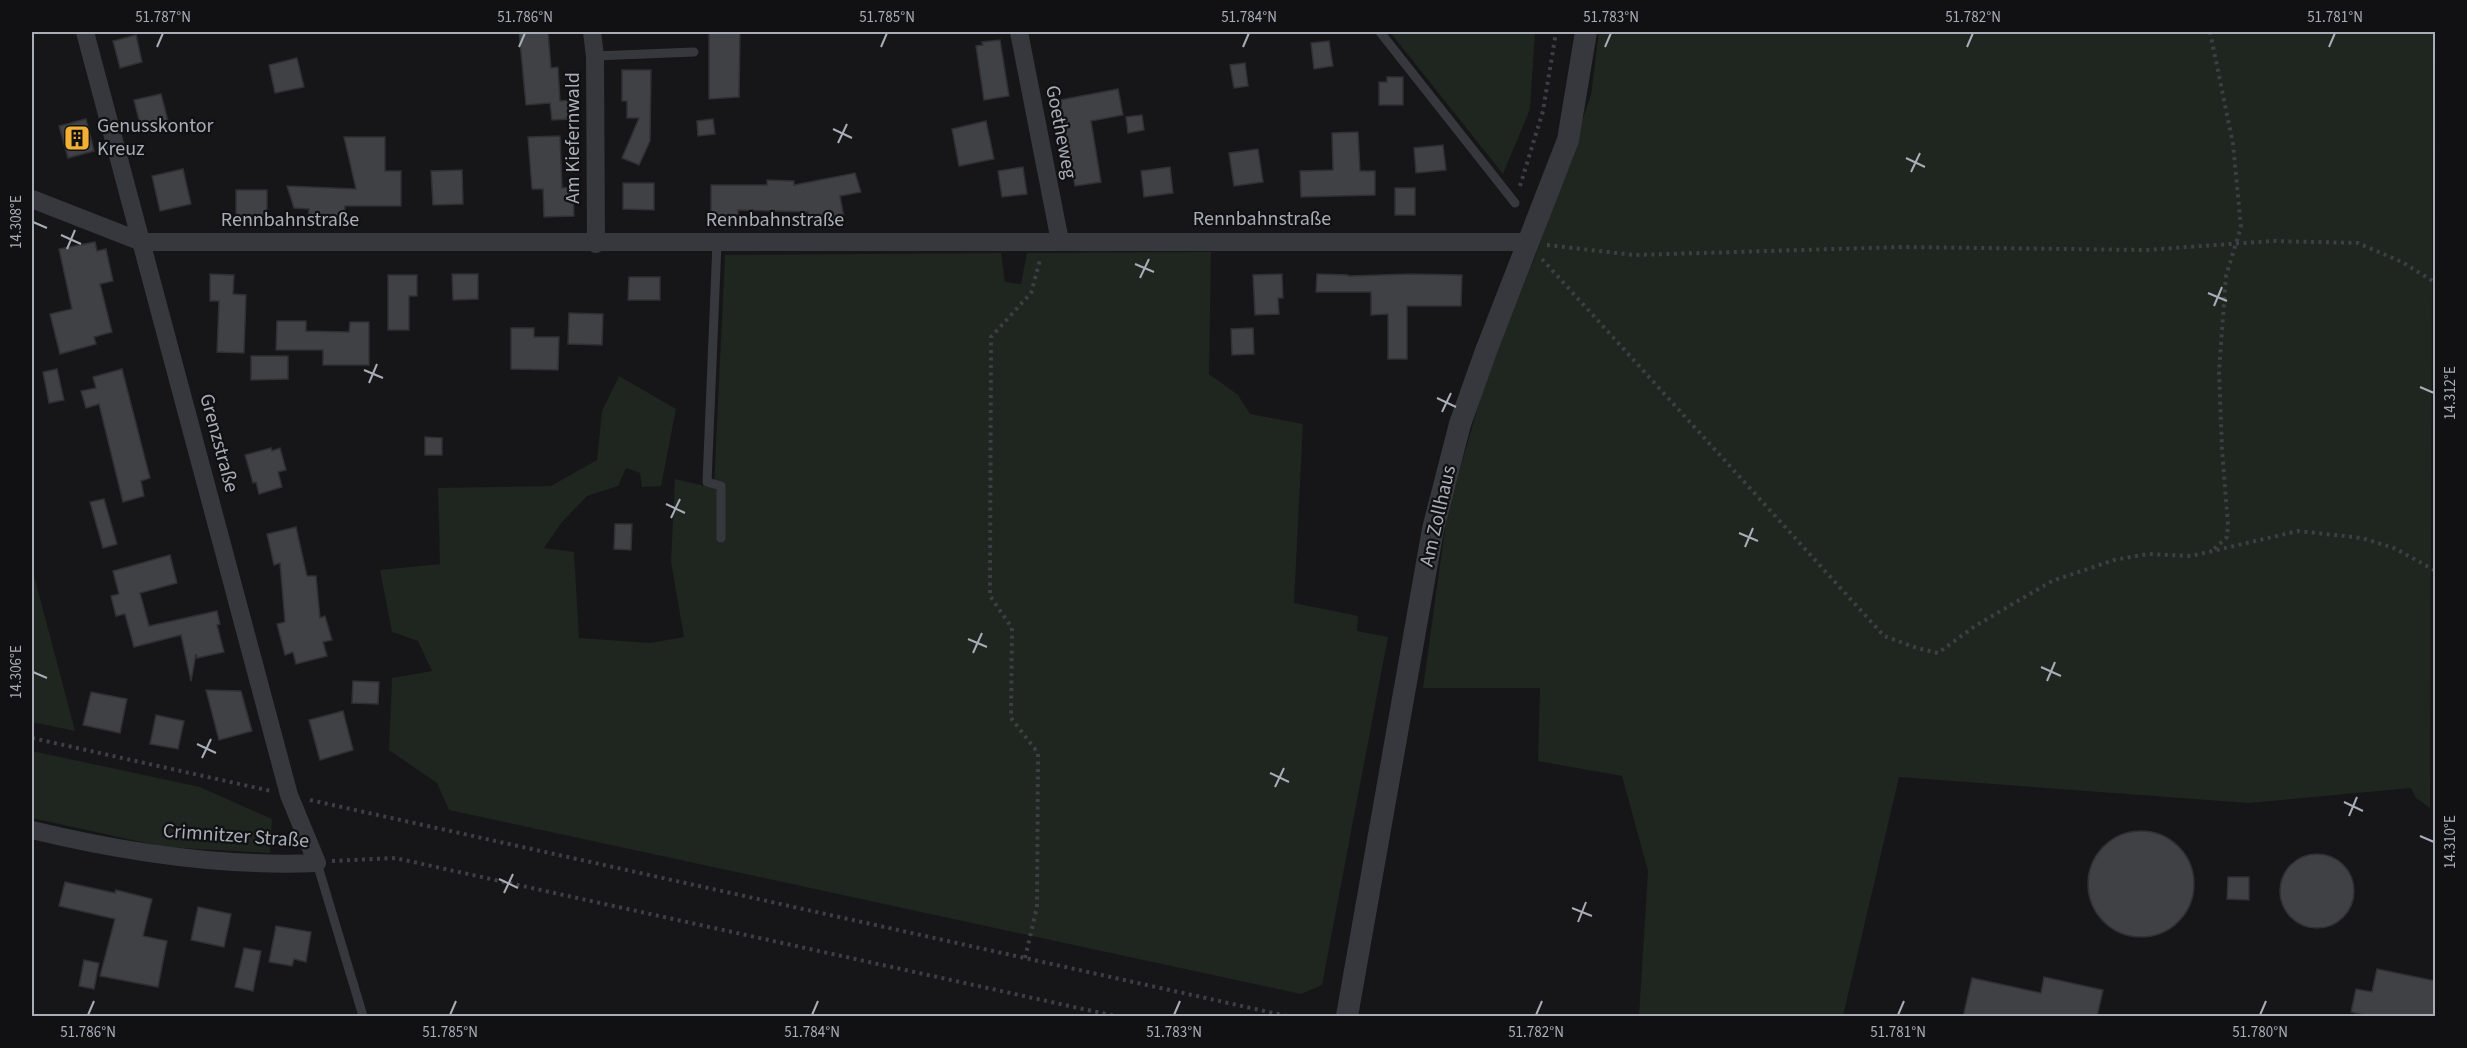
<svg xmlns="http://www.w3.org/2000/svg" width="2467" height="1048" viewBox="0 0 2467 1048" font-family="'Source Sans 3',sans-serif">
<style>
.green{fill:#1e261f}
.building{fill:#404145;stroke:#303034;stroke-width:1.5}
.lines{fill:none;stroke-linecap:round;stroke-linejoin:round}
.path{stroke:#3d3f44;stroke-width:4;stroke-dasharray:3 4.5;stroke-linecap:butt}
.service{stroke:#37383d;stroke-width:9}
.minor{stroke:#37383d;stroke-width:18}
.tertiary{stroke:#37383d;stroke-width:22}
.ticks{fill:none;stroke:#a8adb8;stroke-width:2}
.labels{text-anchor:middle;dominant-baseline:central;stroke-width:4.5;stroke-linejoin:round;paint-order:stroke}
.poi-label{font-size:20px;fill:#a8adb8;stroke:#111113;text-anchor:start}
.street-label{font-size:20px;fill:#a8adb8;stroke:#111113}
.neatline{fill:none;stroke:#a8adb8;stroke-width:2}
.ticks-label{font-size:15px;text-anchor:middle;fill:#a8adb8}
</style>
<rect width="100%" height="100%" fill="#161618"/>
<!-- green -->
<g class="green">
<polygon points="1390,32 1535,32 1530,109 1503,174"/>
<polygon points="1599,32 2433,32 2430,808 2416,798 2411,788 2249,803 1899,777 1843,1016 1639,1016 1648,871 1622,776 1538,761 1540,688 1423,688 1447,514 1486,379 1537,252 1591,95"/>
<polygon points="1211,252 1209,374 1238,395 1250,414 1303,424 1294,603 1358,616 1357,631 1388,637 1322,985 1301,994 449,810 437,783 389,750 392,678 432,671 418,641 392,632 380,570 440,564 438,488 551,486 597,460 602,411 619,376 676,409 661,486 642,487 640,473 626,468 618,486 587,496 562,522 544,548 574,552 579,638 650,643 684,637 671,562 675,479 714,488 725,255 1001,253 1005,282 1021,284 1027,253"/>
<polygon points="32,568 75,731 32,722"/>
<polygon points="32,751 200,787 272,819 270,853 164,847 32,818"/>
</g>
<!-- building -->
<g class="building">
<polygon points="519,32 548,32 551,68 558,67 560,101 570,100 572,119 552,120 550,103 526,105"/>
<polygon points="709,32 740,32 739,97 709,99"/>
<polygon points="136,35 142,62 120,68 113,41"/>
<polygon points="1000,40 1009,96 984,100 976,46 983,45 982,42"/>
<polygon points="1329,41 1333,66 1314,69 1311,43"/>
<polygon points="297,58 304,87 275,93 269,65"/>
<polygon points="1245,63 1248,86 1234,88 1230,65"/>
<polygon points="622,70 651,70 650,141 639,165 622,158 639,118 627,118 627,101 622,101"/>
<polygon points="1387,77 1403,77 1403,105 1379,105 1379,82 1387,82"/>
<polygon points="1118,89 1123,115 1091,121 1101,182 1075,186 1060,100"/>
<polygon points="161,94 168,121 141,128 134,100"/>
<polygon points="1142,115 1144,130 1128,133 1126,117"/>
<polygon points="86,119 94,151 68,158 59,126"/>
<polygon points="713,119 715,134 698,136 697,121"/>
<polygon points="986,121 994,159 959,166 952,129"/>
<polygon points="1358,132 1360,171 1375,171 1375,195 1301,197 1300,171 1333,170 1332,133"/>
<polygon points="560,136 562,188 573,187 574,216 544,217 543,189 532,189 528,137"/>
<polygon points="344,137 385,137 385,171 401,171 401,206 345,206 344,220 308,220 309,209 294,208 287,186 356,189"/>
<polygon points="1443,145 1446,170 1416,173 1414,148"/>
<polygon points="1258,149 1263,182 1234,186 1229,153"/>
<polygon points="1023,167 1027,194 1002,197 998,171"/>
<polygon points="1170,167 1173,193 1144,197 1141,171"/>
<polygon points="183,169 191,204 160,211 152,176"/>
<polygon points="462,170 463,204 433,205 431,171"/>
<polygon points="855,173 861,192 840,196 844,218 827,223 808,223 808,212 738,210 738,216 711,215 711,185 767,185 767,180 794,181 794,185"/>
<polygon points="623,183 654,183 654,210 623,209"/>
<rect x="1395" y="188" width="20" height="27"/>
<rect x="236" y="190" width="31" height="27"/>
<polygon points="95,242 97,251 106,249 113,281 100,284 112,332 94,337 96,344 60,354 50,314 72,309 59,249"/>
<polygon points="210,274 234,275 233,294 246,295 244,353 217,352 219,301 210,301"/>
<polygon points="452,274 478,274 478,299 453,300"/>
<polygon points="1282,274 1283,298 1278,298 1279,314 1255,315 1253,275"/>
<polygon points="1317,274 1348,275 1348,276 1411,274 1462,275 1461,306 1407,306 1407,359 1388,359 1388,314 1371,315 1371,292 1316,292"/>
<polygon points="388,275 417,275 417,296 409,296 409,330 388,330"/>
<polygon points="629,277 660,277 660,300 628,300"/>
<polygon points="569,313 603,314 602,345 568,344"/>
<polygon points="277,321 306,321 306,331 349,332 350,322 369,322 369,365 323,365 323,350 276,350"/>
<polygon points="511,328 534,328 534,337 559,337 558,370 511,369"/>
<polygon points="1253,328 1254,354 1232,355 1231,329"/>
<polygon points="251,356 288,356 288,379 251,380"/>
<polygon points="57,369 64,400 49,403 43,372"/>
<polygon points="122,369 150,478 141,481 144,496 123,502 99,404 86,408 81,391 96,388 93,377"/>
<polygon points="425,437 442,438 442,455 425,455"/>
<polygon points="271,448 272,451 280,448 286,470 278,472 282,487 259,494 256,482 253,483 245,455"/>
<polygon points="104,499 117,544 103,548 90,502"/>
<polygon points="615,524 632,524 631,550 614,549"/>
<polygon points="296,527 307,576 316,576 320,618 325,616 332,640 323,642 327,656 296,664 293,652 285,655 277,624 285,622 280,563 274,565 267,534"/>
<polygon points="170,555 177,583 140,593 149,626 217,611 220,624 217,625 224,652 197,658 196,654 191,681 181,635 134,647 125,614 116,616 111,596 119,594 113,571"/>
<polygon points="353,681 379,682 378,704 352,703"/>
<polygon points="206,690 241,691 252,731 219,740"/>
<polygon points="91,692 127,699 120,733 83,725"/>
<polygon points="343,711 353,750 320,760 309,720"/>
<polygon points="156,715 184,721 178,749 150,744"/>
<circle cx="2141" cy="884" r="53"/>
<circle cx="2317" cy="891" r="37"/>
<polygon points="2228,877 2249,877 2249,900 2227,899"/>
<polygon points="65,882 115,893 116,890 152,899 143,936 167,941 158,987 100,976 115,919 59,906"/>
<polygon points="198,907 231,914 224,947 191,940"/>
<polygon points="276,926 311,932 306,962 294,959 292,966 269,962"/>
<polygon points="244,948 261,951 253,991 235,987"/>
<polygon points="84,960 99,963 94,989 79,986"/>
<polygon points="2377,969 2436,981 2436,1017 2373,1017 2351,1012 2356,989 2372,992"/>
<polygon points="2044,977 2103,990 2097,1017 1963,1017 1972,978 2041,993"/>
</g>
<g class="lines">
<!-- path -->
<g class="path">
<polyline points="2210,32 2233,144 2241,227 2226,276 2219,371 2222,449 2228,525 2227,537 2213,550"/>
<polyline points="1520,186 1543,111 1556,32"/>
<polyline points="1547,245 1634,255 1902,247 2146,250 2272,241 2358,243 2402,262 2436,283"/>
<polyline points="1542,259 1884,636 1917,648 1938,653 1975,626 2052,581 2114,560 2148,554 2191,556 2298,531 2362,538 2394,548 2436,571"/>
<polyline points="32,738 271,791"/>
<polyline points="310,800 1287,1016"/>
<polyline points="332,861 395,858 1115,1016"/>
<polyline points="1025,958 1037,907 1038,753 1011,718 1012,628 990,596 991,337 1031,293 1040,260"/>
</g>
<!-- service -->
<g class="service">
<polyline points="1380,32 1515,203"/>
<polyline points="595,56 694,52"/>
<polyline points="717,243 707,482 721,486 721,538"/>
<polyline points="317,863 363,1016"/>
</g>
<!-- minor -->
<g class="minor">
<polyline points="592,32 595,56 596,244"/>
<polyline points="1019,32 1060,241"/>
<polyline points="32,199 142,242 1528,242"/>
<path d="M32 830C123 852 223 867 317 863L289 795 85 32"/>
</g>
<!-- tertiary -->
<polyline class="tertiary" points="1347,1016 1433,529 1460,424 1486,351 1568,140 1586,32"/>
</g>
<!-- ticks -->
<path class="ticks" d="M157 47 163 33M519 47 525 33M881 47 887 33M1243 47 1249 33M1605 47 1611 33M1967 47 1973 33M2329 47 2335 33M833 129 852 138M838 143 847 124M1906 158 1925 167M1911 172 1920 153M33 222 47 228M61 235 81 244M67 249 75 230M1135 264 1154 272M1140 278 1149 259M2208 293 2227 301M2214 306 2222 287M364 370 383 378M369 383 377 364M2420 387 2434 393M1437 398 1456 407M1442 412 1451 393M666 504 685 513M671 518 680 499M1739 533 1758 541M1745 547 1753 528M968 639 987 647M973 653 982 633M2041 667 2061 676M33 672 47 678M2047 681 2055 662M197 744 216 753M202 758 211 739M1270 773 1289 782M1275 787 1284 768M2344 802 2363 811M2349 816 2357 797M2420 836 2434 842M499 879 518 888M504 893 513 874M1572 908 1592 916M1578 922 1586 902M88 1015 94 1001M450 1015 456 1001M812 1015 818 1001M1174 1015 1180 1001M1536 1015 1542 1001M1898 1015 1904 1001M2260 1015 2266 1001"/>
<!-- icons -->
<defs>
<symbol id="building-square" viewBox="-11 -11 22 22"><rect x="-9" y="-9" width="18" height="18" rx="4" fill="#f2b134" stroke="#111113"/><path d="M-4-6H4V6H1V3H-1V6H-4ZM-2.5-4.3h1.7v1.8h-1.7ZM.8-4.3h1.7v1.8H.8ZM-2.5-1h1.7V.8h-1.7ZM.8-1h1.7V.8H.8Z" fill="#111"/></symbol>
</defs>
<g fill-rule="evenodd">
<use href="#building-square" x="62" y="123" width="30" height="30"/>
</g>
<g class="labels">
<!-- poi labels -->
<g class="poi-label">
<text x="97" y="126">Genusskontor<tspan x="97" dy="23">Kreuz</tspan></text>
</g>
<!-- street labels -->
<g class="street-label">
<text transform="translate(1061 132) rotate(79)">Goetheweg</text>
<text transform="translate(573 138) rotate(-90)">Am Kiefernwald</text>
<text x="1262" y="219">Rennbahnstraße</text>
<text x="290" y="220">Rennbahnstraße</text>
<text x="775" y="220">Rennbahnstraße</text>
<text transform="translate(219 443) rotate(75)">Grenzstraße</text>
<text transform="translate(1438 516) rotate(-77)">Am Zollhaus</text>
<text transform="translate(236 836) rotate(4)">Crimnitzer Straße</text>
</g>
</g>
<!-- border -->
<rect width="2467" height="1048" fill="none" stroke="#111113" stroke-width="66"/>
<rect x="33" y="33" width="2401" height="982" class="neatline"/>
<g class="ticks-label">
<text x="163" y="22">51.787°N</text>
<text x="525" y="22">51.786°N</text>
<text x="887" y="22">51.785°N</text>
<text x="1249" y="22">51.784°N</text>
<text x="1611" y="22">51.783°N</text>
<text x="1973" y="22">51.782°N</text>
<text x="2335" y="22">51.781°N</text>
<text transform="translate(16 222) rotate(-90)" y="5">14.308°E</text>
<text transform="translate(2450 393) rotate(-90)" y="5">14.312°E</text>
<text transform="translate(16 672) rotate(-90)" y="5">14.306°E</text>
<text transform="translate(2450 842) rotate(-90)" y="5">14.310°E</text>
<text x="88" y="1037">51.786°N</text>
<text x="450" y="1037">51.785°N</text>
<text x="812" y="1037">51.784°N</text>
<text x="1174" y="1037">51.783°N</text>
<text x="1536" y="1037">51.782°N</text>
<text x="1898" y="1037">51.781°N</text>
<text x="2260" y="1037">51.780°N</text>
</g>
</svg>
